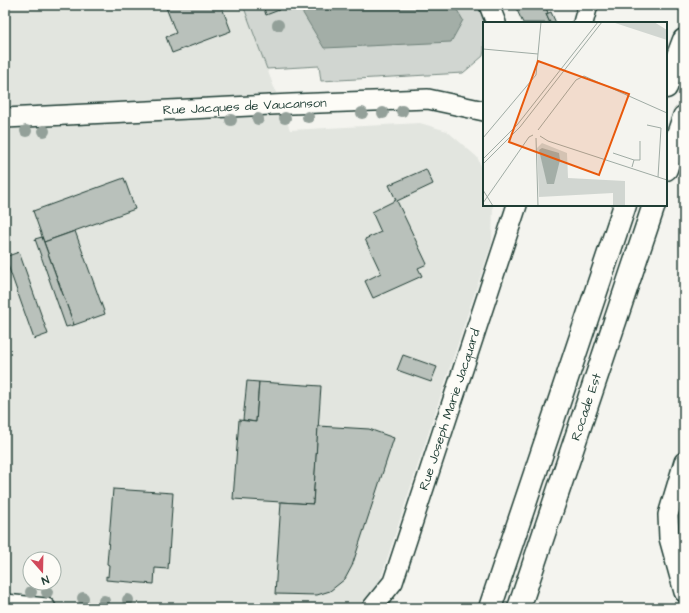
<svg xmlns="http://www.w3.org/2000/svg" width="689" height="613" viewBox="0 0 689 613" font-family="'Architects Daughter',sans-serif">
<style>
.built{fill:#e2e5df;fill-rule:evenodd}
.green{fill:#d1d6d1;stroke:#788a82}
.water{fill:#a3aea7;stroke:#6e8179}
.building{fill:#b9c1bb;stroke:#1f3d34}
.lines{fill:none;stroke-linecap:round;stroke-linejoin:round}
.minor-casing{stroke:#1f3d34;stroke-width:22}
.motorway-casing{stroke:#1f3d34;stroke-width:25}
.minor{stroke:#fdfcf7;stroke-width:19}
.motorway{stroke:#fdfcf7;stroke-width:22}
.tree{fill:#93a099}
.labels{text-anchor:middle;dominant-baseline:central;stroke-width:3;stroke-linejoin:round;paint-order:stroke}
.street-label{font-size:13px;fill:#1f3d34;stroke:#fdfcf7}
.inset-road{fill:none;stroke:#9faba4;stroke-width:1}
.view{fill:#e8590c;fill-opacity:0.15;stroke:#e8590c;stroke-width:2}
.inset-edge{fill:none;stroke:#1f3d34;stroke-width:2}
</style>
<rect width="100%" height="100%" fill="#f4f4ef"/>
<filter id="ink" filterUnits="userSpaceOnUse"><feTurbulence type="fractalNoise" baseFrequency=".025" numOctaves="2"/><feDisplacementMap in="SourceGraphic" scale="8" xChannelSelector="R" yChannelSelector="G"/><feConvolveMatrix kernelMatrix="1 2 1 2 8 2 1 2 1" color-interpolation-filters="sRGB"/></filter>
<g filter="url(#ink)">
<!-- built -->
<path class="built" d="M5 5H243L290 130 420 123 447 131 477 157 484 172V205H493L492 243 473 298 371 608H5ZM30 559H54V583H30Z"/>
<!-- green -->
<polygon class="green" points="243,5 478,5 485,23 484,23 484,50 483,56 463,73 321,81 319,66 267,69"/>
<!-- water -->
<polygon class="water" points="298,5 454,5 463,20 451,42 324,48"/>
<!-- building -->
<g class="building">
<polygon points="165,5 221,5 231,31 172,53 166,37 176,33"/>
<polygon points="263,5 277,5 279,10 266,15"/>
<polygon points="522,5 531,5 533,10 545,5 548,13 546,14 550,23 523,23 516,8"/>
<polygon points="551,12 556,23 550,23 546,14"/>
<polygon points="426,169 433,184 397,201 427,264 418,268 422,276 373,298 365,281 381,273 365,239 381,232 372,212 396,200 389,185"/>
<polygon points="124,178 135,209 44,242 33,211"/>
<polygon points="75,231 105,314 74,325 44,242"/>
<polygon points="42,237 74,325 66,327 35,239"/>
<polygon points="19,252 48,334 34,339 5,257"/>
<polygon points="403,355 437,367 431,382 397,370"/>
<polygon points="247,381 259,382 256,422 243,420"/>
<polygon points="259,382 321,386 313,504 233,499 239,420 256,422"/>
<polygon points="318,426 369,429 394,438 352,566 345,579 330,591 317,595 275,594 281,502 313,504"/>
<polygon points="113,489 173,493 168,569 155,568 154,584 106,580 106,576 108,577 109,565 107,564"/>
</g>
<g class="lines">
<defs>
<g id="minor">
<polyline points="489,5 496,23"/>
<polyline points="583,23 588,5"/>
<path id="s1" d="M5 118 292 104 428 99 484 111"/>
<polyline points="684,462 668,515 669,538 684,592"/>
<polyline points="5,604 46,608"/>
<path id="s2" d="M372 608 393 582 517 205"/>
</g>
<g id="motorway">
<polyline points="666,87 684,40"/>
<polyline points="666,169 684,117"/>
<polyline points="490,608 625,205"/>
<path id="s3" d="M519 608 654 205"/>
</g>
</defs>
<!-- minor casing -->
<use href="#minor" class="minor-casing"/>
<!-- motorway casing -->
<use href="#motorway" class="motorway-casing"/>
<!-- minor -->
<use href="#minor" class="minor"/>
<!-- motorway -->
<use href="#motorway" class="motorway"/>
</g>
<!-- trees -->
<g class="tree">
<circle cx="278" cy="25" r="6"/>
<circle cx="402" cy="111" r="6"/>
<circle cx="362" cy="113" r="6"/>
<circle cx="383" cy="113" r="6"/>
<circle cx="308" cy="117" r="6"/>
<circle cx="285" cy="118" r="6"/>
<circle cx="258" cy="119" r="6"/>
<circle cx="231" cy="120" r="6"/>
<circle cx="26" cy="131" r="6"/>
<circle cx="44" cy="131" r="6"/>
<circle cx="31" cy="592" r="6"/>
<circle cx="47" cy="592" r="6"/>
<circle cx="83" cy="598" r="6"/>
<circle cx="128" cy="600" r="6"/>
<circle cx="104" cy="601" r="6"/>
</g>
</g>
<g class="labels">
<!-- street labels -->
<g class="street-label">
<text stroke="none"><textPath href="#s1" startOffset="240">Rue Jacques de Vaucanson</textPath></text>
<text stroke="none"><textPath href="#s3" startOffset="212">Rocade Est</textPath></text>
<text stroke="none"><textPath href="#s2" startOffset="215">Rue Joseph Marie Jacquard</textPath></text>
</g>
</g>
<!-- overview -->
<g transform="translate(483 22)">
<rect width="184" height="184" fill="#f4f4ef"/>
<path d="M129 0H171L184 8V18ZM59 121 84 131 85 156 142 159V184H130V171L56 175 54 126Z" fill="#d1d6d1"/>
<path d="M59 126 76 131 77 138 71 162H64L56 128Z" fill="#a3aea7"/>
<path class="inset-road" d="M0 27 55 32M164 103 178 106 175 155M55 108 93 58 101 54 184 91M57 114 65 119 184 158M0 116 53 53 58 0M53 116 55 184M130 131 151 138M0 137 34 103 115 0M0 142 37 105 119 0M149 145 151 138H157V119M0 168 10 184M0 181 46 115 50 113"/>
<path class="view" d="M55 39 146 72 116 153 26 120Z"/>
<rect width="184" height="184" class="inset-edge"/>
</g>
<!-- margin -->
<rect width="689" height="613" fill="none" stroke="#fdfcf7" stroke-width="20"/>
<rect x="10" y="10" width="669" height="593" fill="none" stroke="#1f3d34" stroke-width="1.5" filter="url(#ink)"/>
<!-- north arrow -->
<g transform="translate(42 571) rotate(160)"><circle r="19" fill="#fdfcf7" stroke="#a4b0a9"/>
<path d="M0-3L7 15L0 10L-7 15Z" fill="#d1495b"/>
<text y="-6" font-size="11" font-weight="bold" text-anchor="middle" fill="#1f3d34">N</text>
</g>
</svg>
